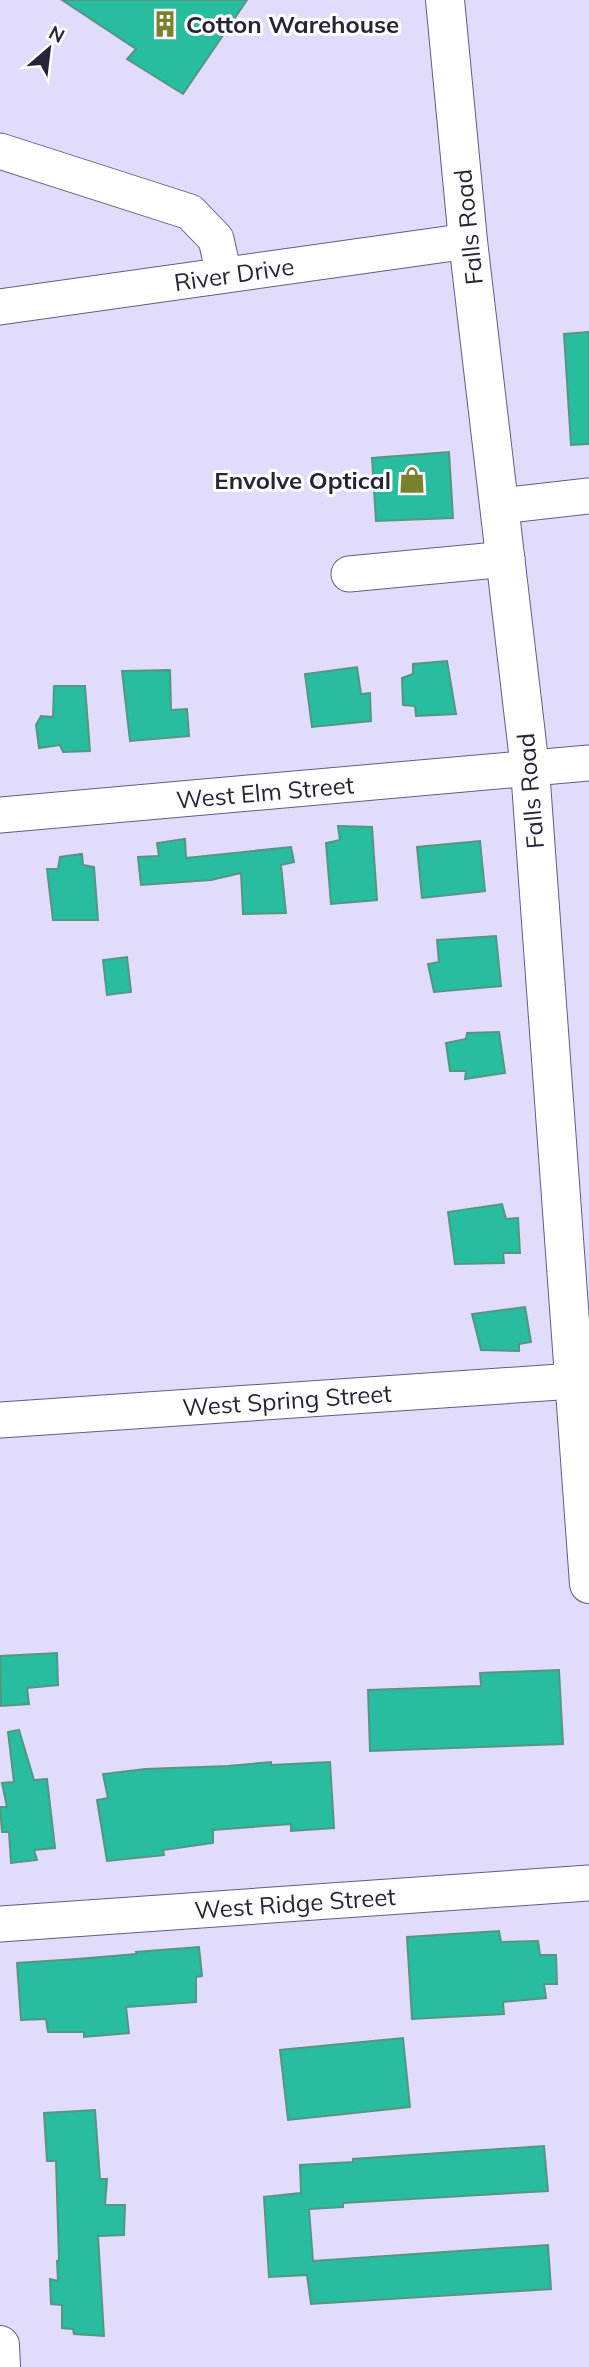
<svg xmlns="http://www.w3.org/2000/svg" width="589" height="2367" viewBox="0 0 589 2367" font-family="Mulish,sans-serif">
<style>
.building{fill:#28bd9e;stroke:#559583;stroke-width:2}
.lines{fill:none;stroke-linecap:round;stroke-linejoin:round}
.minor-casing{stroke:#645a87;stroke-width:37}
.major-casing{stroke:#645a87;stroke-width:40}
.minor{stroke:#fff;stroke-width:35}
.major{stroke:#fff;stroke-width:38}
.labels{text-anchor:middle;dominant-baseline:central;stroke-width:6;stroke-linejoin:round;paint-order:stroke}
.poi-label{font-size:24px;font-weight:bold;fill:#282437;stroke:#fff;text-anchor:start}
.street-label{font-size:24px;fill:#282437;stroke:#fff}
</style>
<rect width="100%" height="100%" fill="#e2dcfc"/>
<!-- building -->
<g class="building">
<polygon points="62,0 247,0 183,94 127,59 136,49"/>
<polygon points="589,332 589,444 571,445 564,334"/>
<polygon points="449,452 453,518 376,521 372,458"/>
<polygon points="447,661 456,714 416,716 415,706 403,705 402,678 413,674 413,664"/>
<polygon points="357,667 361,694 370,693 371,721 312,727 305,674"/>
<polygon points="170,670 171,710 187,709 189,736 130,741 122,671"/>
<polygon points="54,686 85,686 90,751 63,752 60,745 39,748 36,725 41,716 53,717"/>
<polygon points="338,826 372,827 377,900 331,904 326,843 340,840"/>
<polygon points="185,839 186,858 291,847 294,862 281,865 286,913 243,914 241,873 211,880 141,885 138,857 159,856 157,843"/>
<polygon points="480,841 485,891 422,898 417,847"/>
<polygon points="82,854 83,865 94,867 98,920 53,920 47,869 58,869 60,857"/>
<polygon points="496,936 501,986 434,992 428,964 439,962 437,940"/>
<polygon points="127,957 131,992 107,995 103,960"/>
<polygon points="499,1032 505,1073 465,1079 466,1071 450,1071 446,1043 466,1039 467,1033"/>
<polygon points="502,1204 506,1219 518,1218 520,1253 503,1253 504,1263 455,1264 448,1212"/>
<polygon points="525,1307 531,1342 519,1344 519,1351 481,1350 472,1314"/>
<polygon points="57,1653 58,1685 27,1688 29,1704 1,1706 0,1656"/>
<polygon points="559,1670 563,1744 370,1751 368,1690 481,1686 480,1673"/>
<polygon points="19,1730 34,1780 47,1779 55,1848 34,1850 37,1860 11,1863 9,1832 2,1832 0,1807 7,1807 2,1783 14,1782 8,1732"/>
<polygon points="271,1762 271,1765 330,1762 334,1828 291,1831 291,1824 213,1830 213,1843 163,1850 164,1855 107,1861 97,1800 108,1798 103,1774 145,1769 228,1766"/>
<polygon points="499,1931 501,1942 538,1941 540,1955 556,1955 557,1984 544,1984 546,1998 503,2002 504,2014 412,2019 407,1937"/>
<polygon points="199,1947 202,1976 196,1977 196,2002 126,2007 129,2033 84,2037 84,2032 48,2032 46,2019 21,2020 17,1963 77,1959 137,1954 136,1952"/>
<polygon points="403,2038 410,2107 288,2120 280,2050"/>
<polygon points="95,2110 100,2179 107,2179 105,2205 125,2205 124,2235 98,2236 104,2336 74,2334 73,2329 62,2328 62,2305 51,2304 50,2279 58,2281 57,2261 59,2260 56,2161 47,2161 44,2113"/>
<polygon points="544,2146 548,2191 343,2203 343,2207 309,2209 313,2261 548,2245 551,2289 311,2304 307,2275 269,2277 264,2197 301,2193 300,2165 353,2162 353,2159"/>
</g>
<g class="lines">
<defs>
<g id="minor">
<polyline points="0,151 190,212 216,239 224,275"/>
<polyline points="0,307 468,241"/>
<polyline points="500,506 589,496"/>
<polyline points="349,574 507,559"/>
<polyline points="0,815 589,763"/>
<polyline points="0,1420 574,1381"/>
<polyline points="0,1924 589,1883"/>
</g>
<g id="major">
<polyline points="445,0 468,241 530,769 589,1584"/>
<polyline points="0,2345 1,2367"/>
</g>
</defs>
<!-- minor casing -->
<use href="#minor" class="minor-casing"/>
<!-- major casing -->
<use href="#major" class="major-casing"/>
<!-- minor -->
<use href="#minor" class="minor"/>
<!-- major -->
<use href="#major" class="major"/>
</g>
<!-- icons -->
<defs>
<symbol id="building-bare" viewBox="-9 -9 18 18"><path d="M-4-6H4V6H1V3H-1V6H-4ZM-2.5-4.3h1.7v1.8h-1.7ZM.8-4.3h1.7v1.8H.8ZM-2.5-1h1.7V.8h-1.7ZM.8-1h1.7V.8H.8Z" fill="#79812c" stroke="#fff" stroke-width="2.5" paint-order="stroke"/></symbol>
<symbol id="shop-bare" viewBox="-9 -9 18 18"><path d="M-5-2.5h2.3a2.7 3.5 0 0 1 5.4 0H5L5.5 6h-11ZM-1.5-2.5h3a1.5 2.3 0 0 0-3 0Z" fill="#79812c" stroke="#fff" stroke-width="2.5" paint-order="stroke"/></symbol>
</defs>
<g fill-rule="evenodd">
<use href="#building-bare" x="146" y="5" width="38" height="38"/>
<use href="#shop-bare" x="393" y="461" width="38" height="38"/>
</g>
<g class="labels">
<!-- poi labels -->
<g class="poi-label">
<text x="186" y="24">Cotton Warehouse</text>
<text x="391" y="480" text-anchor="end">Envolve Optical</text>
</g>
<!-- street labels -->
<g class="street-label">
<text transform="translate(468 227) rotate(-96)">Falls Road</text>
<text transform="translate(234 274) rotate(-8)">River Drive</text>
<text transform="translate(530 791) rotate(-95)">Falls Road</text>
<text transform="translate(265 792) rotate(-5)">West Elm Street</text>
<text transform="translate(287 1400) rotate(-4)">West Spring Street</text>
<text transform="translate(295 1903) rotate(-4)">West Ridge Street</text>
</g>
</g>
<!-- north arrow -->
<g transform="translate(49 49) rotate(28)" stroke="#ffffff" stroke-width="5" paint-order="stroke">
<path d="M0-5L12 26L0 18L-12 26Z" fill="#282437"/>
<text y="-10" font-size="19" font-weight="bold" text-anchor="middle" fill="#282437">N</text>
</g>
</svg>
